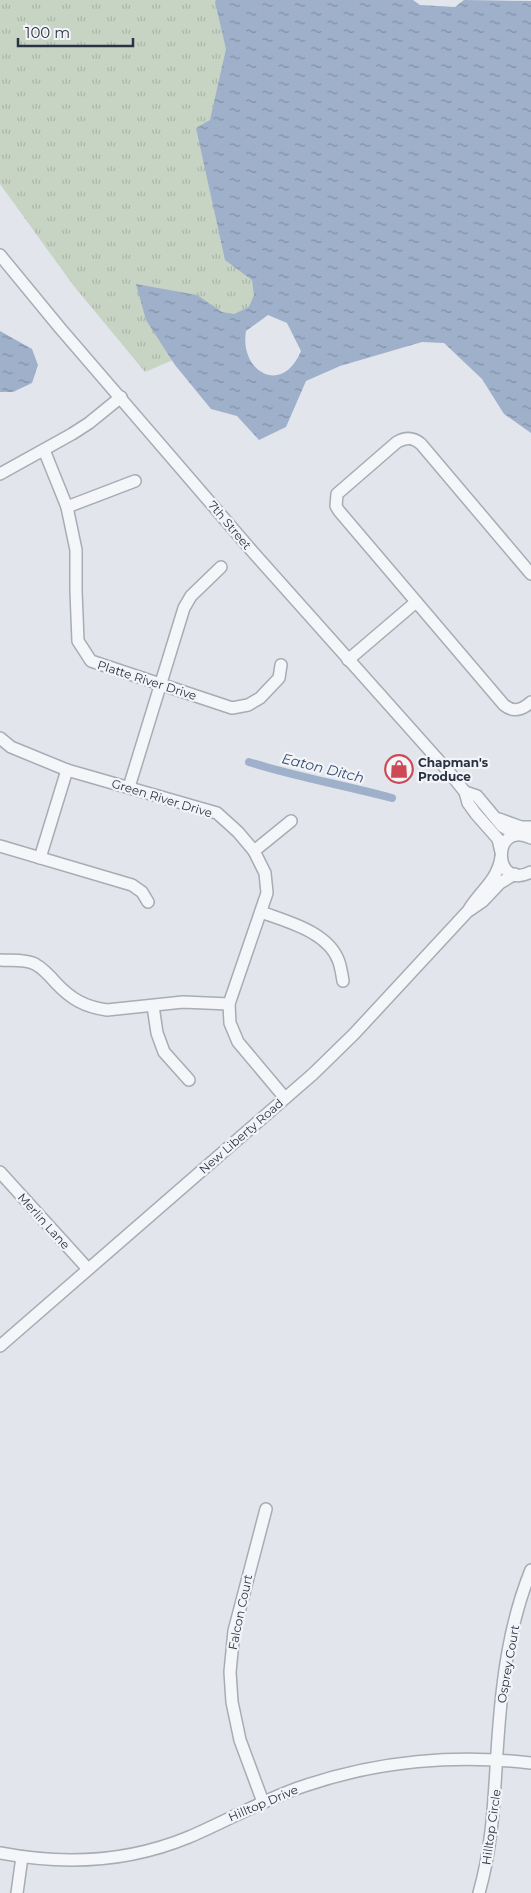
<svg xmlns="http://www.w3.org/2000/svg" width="531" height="1893" viewBox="0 0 531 1893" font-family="Montserrat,sans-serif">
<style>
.grass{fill:url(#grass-tufts)}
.water{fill:url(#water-ripples);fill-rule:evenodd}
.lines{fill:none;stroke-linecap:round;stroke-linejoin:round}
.canal{stroke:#9eb0ca;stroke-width:8}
.minor-casing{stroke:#a7acb5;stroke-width:14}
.minor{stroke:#f5f6f9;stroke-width:11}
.labels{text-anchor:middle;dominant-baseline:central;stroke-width:4.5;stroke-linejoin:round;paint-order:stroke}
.street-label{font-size:12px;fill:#2a3243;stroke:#f2f4f8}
.poi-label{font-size:12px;font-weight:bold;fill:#2a3243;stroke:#f2f4f8;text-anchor:start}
.water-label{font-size:14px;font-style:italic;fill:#344e76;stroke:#f2f4f8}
</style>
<defs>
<pattern id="grass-tufts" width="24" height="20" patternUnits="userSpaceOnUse" patternTransform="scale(1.25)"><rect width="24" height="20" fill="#c7d4c4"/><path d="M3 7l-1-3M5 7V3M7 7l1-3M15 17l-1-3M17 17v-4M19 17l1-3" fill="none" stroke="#abb6aa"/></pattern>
<pattern id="water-ripples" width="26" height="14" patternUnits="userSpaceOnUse" patternTransform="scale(1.25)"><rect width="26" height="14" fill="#9eb0ca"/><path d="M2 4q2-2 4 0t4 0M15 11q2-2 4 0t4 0" fill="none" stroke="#8190a6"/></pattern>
</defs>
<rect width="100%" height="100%" fill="#e2e5eb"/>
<!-- grass -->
<polygon class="grass" points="0,0 285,0 288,279 208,345 145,372 73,285 0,184"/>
<!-- water -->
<g class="water">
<path d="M216 0H413L420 5 455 7 464 0 531 1V433L504 414 482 379 444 343 422 342 340 366 306 381 286 427 259 440 237 416 211 409 175 365 146 320 136 284 197 295 222 312 234 314 249 307 254 295 252 280 225 260 196 128 210 120 226 49 215 2ZM268 315 287 323 301 351C282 397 239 371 246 331Z"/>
<polygon points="0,331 32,349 38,365 32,383 13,392 0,392"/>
</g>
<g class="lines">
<!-- canal -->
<path class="canal" d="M249 762C296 777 344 785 392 798"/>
<defs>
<g id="minor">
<polyline points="0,255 60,328 252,551 449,772 465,792 468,803 476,814 498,839 501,852"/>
<polyline points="44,450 67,507 76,550 76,591 78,641 91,661 232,708 248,705 260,698 279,678 281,665"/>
<polyline points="0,474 72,434 89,423 121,397"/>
<polyline points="67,507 135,481"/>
<path d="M531 574 421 444C413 437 406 437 397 442L337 494 336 506 339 511 504 705C514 713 522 710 531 702"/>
<polyline points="348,660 416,602"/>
<polyline points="0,738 11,747 67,770 217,813 238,832 254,851 265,873 267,893 229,1004 230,1023 238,1042 285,1098"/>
<polyline points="129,787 184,608 191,596 221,567"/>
<polyline points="465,792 477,796 502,826 516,835"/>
<polyline points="499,819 521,827 531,827"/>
<path d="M531 838C491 819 492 892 531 872"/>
<polyline points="0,846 132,885 142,892 148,902"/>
<polyline points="254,851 291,821"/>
<polyline points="40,858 67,770"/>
<polyline points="470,910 483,901 500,883 515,874"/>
<path d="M261 912C288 922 329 932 339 962 341 968 342 975 343 981"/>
<path d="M0 960C11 961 25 959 35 964 44 969 50 976 56 983 71 999 85 1007 107 1010L183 1002 229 1004"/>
<polyline points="153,1006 157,1033 164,1052 189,1080"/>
<polyline points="0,1172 88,1269"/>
<path d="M0 1346 313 1074 354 1034 468 911C480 891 498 880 501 857"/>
<polyline points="263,1802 240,1740 232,1702 230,1672 234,1631 266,1509"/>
<path d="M0 1853C63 1865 129 1862 189 1837 229 1820 266 1798 307 1785 378 1761 456 1754 531 1763"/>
<polyline points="17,1893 22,1857"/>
<path d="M479 1893C494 1840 494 1792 498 1738 502 1681 509 1624 531 1570"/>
</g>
</defs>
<!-- minor casing -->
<use href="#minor" class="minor-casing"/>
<!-- minor -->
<use href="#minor" class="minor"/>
</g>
<!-- icons -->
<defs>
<symbol id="shop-ring" viewBox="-11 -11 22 22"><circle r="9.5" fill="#f2f4f8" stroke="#ce4955" stroke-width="1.5"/><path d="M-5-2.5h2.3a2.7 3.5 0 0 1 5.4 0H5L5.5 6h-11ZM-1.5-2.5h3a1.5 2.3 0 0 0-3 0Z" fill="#ce4955"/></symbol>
</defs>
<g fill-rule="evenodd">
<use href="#shop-ring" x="383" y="753" width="32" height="32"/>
</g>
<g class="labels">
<!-- street labels -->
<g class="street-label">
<text transform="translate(230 525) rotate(50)">7th Street</text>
<text transform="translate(147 680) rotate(18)">Platte River Drive</text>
<text transform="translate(162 798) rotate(17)">Green River Drive</text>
<text transform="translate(241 1136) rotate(-41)">New Liberty Road</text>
<text transform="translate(44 1221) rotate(48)">Merlin Lane</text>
<text transform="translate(240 1612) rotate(-78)">Falcon Court</text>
<text transform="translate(508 1664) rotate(-80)">Osprey Court</text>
<text transform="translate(263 1803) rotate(-23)">Hilltop Drive</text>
<text transform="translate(491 1827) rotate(-82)">Hilltop Circle</text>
</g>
<!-- poi labels -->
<g class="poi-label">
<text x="418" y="762">Chapman's<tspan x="418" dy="14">Produce</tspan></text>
</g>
<!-- water labels -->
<g class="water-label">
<text transform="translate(323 768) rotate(14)">Eaton Ditch</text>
</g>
</g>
<!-- scale -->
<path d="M18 38v8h115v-8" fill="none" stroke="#2a3243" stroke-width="2.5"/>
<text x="25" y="38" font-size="15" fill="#2a3243" stroke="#f2f4f8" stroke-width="4" paint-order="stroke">100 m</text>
</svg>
